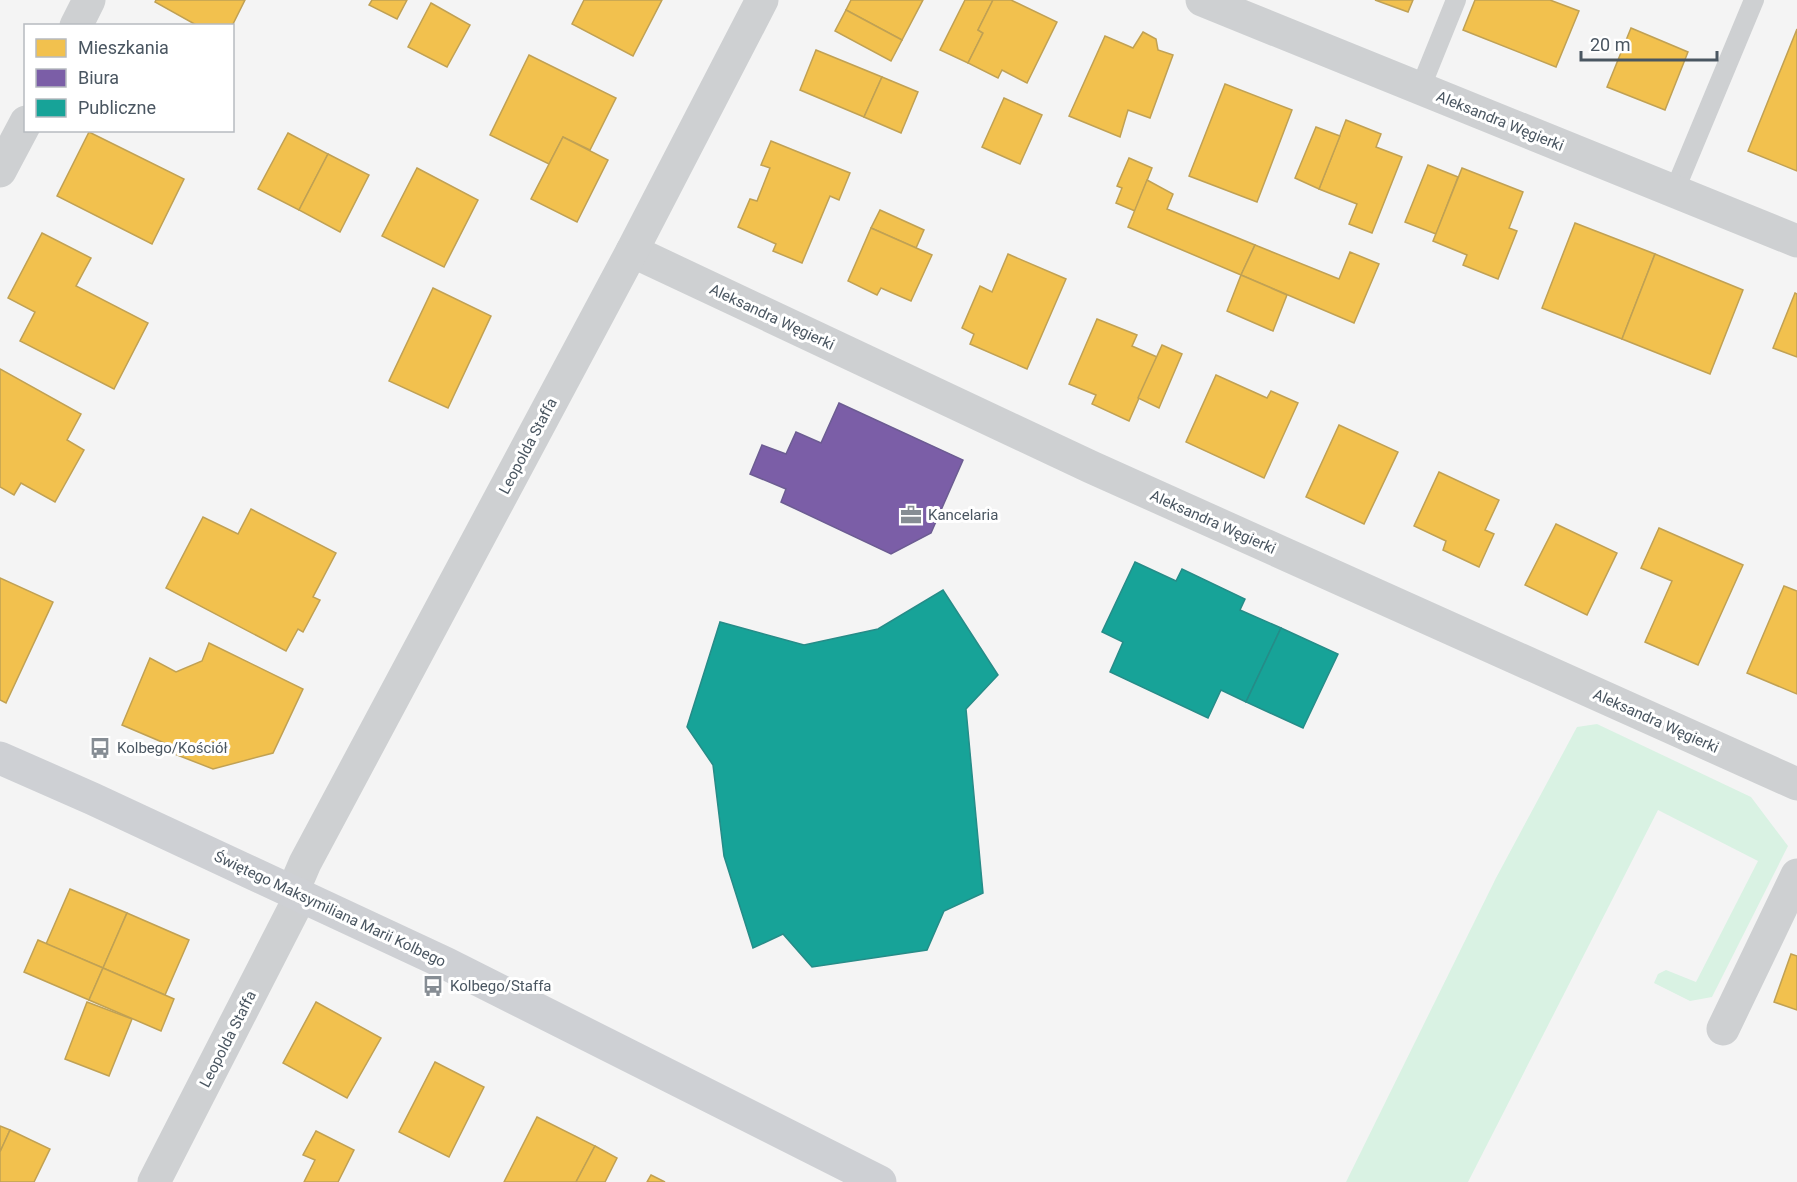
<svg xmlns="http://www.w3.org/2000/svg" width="1797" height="1182" viewBox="0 0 1797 1182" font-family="Roboto,sans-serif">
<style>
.green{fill:#d9f2e3}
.homes{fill:#f2c14e;stroke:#c0a154;stroke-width:1.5}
.offices{fill:#7b5ea7;stroke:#6c5c92;stroke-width:1.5}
.public{fill:#17a398;stroke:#268c88;stroke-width:1.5}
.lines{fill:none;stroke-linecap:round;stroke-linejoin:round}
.lane{stroke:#ced0d2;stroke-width:20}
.street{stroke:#ced0d2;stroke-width:33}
.secondary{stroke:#ced0d4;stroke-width:33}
.labels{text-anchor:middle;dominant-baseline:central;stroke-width:6;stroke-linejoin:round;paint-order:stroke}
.street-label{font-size:15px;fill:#4a5661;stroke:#fff}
.poi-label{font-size:15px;fill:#4a5661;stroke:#fff;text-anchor:start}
</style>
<rect width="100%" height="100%" fill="#f4f4f4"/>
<!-- green -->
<polygon class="green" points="1597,724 1751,797 1788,846 1712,997 1690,1001 1654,983 1658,974 1666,970 1696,982 1758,861 1658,810 1468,1182 1346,1182 1496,878 1577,727"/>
<!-- homes -->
<g class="homes">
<polygon points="156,0 245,0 232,26 198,26 155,2"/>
<polygon points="372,0 407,0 397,19 369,5"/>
<polygon points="584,0 662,0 633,56 572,24"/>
<polygon points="851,0 923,0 902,40 846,10"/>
<polygon points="965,0 993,0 978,30 983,33 968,63 940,50"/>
<polygon points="993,0 1011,0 1057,22 1027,83 1002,70 998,78 968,63 983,33 978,30"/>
<polygon points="1375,0 1413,0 1408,12"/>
<polygon points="1475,0 1550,0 1579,11 1556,67 1463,30"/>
<polygon points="431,3 470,25 447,67 408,47"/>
<polygon points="846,10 902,40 891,61 835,31"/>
<polygon points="1631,28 1688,52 1665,110 1607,87"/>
<polygon points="1797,29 1797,171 1748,151"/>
<polygon points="1143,32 1156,39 1158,50 1173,55 1150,118 1128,110 1120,137 1069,116 1105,36 1133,48"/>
<polygon points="816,50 882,77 864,117 800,90"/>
<polygon points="529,55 616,98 590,150 563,137 549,164 490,135"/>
<polygon points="882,77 918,92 901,133 864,117"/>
<polygon points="1225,84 1292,110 1257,202 1189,176"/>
<polygon points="1004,98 1042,115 1020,164 982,147"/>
<polygon points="1346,120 1381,134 1376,147 1402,157 1372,233 1349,224 1357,204 1319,189"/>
<polygon points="1316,127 1340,136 1319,189 1295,178"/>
<polygon points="89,132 184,179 152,244 57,196"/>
<polygon points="288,133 328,154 299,210 258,189"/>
<polygon points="563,137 608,160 577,222 531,199"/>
<polygon points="771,141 850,173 839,200 830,196 802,263 773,251 776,244 738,227 750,199 757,201 770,168 761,165"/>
<polygon points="328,154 369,175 340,232 299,210"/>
<polygon points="1129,158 1152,168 1135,211 1116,203 1122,188 1117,186"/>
<polygon points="1428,165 1458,177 1436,234 1405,222"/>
<polygon points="417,168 478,200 444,267 382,236"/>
<polygon points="1462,168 1523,192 1509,228 1517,231 1498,279 1463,265 1467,255 1433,241"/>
<polygon points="1147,180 1173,194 1167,209 1255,245 1241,275 1128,227"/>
<polygon points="880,210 924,230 916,248 871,228"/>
<polygon points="1575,223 1655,254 1622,339 1542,308"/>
<polygon points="871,228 932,255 911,301 881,288 877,295 848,281"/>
<polygon points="42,233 91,258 76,286 148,323 114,389 20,341 35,312 8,298"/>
<polygon points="1255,245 1339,279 1350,252 1379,264 1354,323 1241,275"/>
<polygon points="1008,254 1066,279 1027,369 970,344 974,334 962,328 980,286 992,292"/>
<polygon points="1655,254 1743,290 1710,374 1622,339"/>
<polygon points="1241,275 1287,295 1273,331 1227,311"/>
<polygon points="433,288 491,316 448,408 389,381"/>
<polygon points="1795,293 1797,294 1797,357 1773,348"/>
<polygon points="1097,319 1137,335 1132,346 1157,357 1129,421 1092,404 1096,395 1069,384"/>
<polygon points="1162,345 1182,354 1159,408 1138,398"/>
<polygon points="0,369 81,414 67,440 84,450 55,502 21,483 14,495 0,487"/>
<polygon points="1216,375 1267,398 1271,391 1298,403 1264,478 1186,442"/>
<polygon points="1339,425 1398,452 1364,524 1306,497"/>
<polygon points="1439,472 1499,500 1485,530 1494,534 1479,567 1443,550 1446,541 1414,526"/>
<polygon points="251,509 336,553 313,597 320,600 303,632 298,629 286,651 166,588 203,517 238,534"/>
<polygon points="1556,524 1617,553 1587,615 1525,585"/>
<polygon points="1659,528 1743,565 1698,665 1645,642 1672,581 1641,568"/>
<polygon points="0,578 53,602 6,703 0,700"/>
<polygon points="1784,586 1797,591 1797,694 1747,673"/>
<polygon points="209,643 303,689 273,753 213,769 167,751 169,745 122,725 150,658 176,672 202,661"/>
<polygon points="70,889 127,913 103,968 46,944"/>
<polygon points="127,913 189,940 165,995 103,968"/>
<polygon points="38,940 103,968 89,1000 24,972"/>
<polygon points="1791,954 1797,956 1797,1010 1774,1002"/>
<polygon points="103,968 174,999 161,1031 89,1000"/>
<polygon points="87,1002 132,1019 109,1076 65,1059"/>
<polygon points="316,1002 381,1038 347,1098 283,1063"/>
<polygon points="435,1062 484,1087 449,1157 399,1132"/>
<polygon points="537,1117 595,1146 576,1182 504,1182"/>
<polygon points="0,1126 10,1130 0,1152"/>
<polygon points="10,1130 50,1149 34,1182 0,1182 0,1152"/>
<polygon points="316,1131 354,1150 338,1182 304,1182 315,1160 303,1155"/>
<polygon points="595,1146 617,1158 605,1182 576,1182"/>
<polygon points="651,1175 665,1182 647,1182"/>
</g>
<!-- offices -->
<polygon class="offices" points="839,403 963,460 931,533 891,554 781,502 786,489 750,474 762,445 786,454 796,432 821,443"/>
<!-- public -->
<g class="public">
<polygon points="1135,562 1176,581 1182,569 1245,599 1240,610 1281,628 1246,702 1221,690 1208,718 1110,672 1123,642 1102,632"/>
<polygon points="943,590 998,675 966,709 983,893 944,911 927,950 812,967 783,934 753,948 724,856 713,765 687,727 720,622 804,645 878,629"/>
<polygon points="1281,628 1338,654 1303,728 1246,702"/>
</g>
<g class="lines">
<!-- lane -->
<g class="lane">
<polyline points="1420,89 1456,0"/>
<polyline points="1674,192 1754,0"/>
</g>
<!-- street -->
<g class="street">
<polyline points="1202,0 1797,241"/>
<polyline points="76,26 89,0"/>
<polyline points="0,171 26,122"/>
<polyline points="632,251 1091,467 1797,784"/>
<polyline points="293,891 305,863 632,251 762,0"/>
<polyline points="1723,1029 1797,875"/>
<polyline points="154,1182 301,895"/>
</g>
<!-- secondary -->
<polyline class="secondary" points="0,758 93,799 447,964 880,1182"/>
</g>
<!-- icons -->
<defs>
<symbol id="office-bare" viewBox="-9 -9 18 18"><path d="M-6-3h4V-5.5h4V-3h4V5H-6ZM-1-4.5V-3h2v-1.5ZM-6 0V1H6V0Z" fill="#868d94" stroke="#fff" stroke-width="2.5" paint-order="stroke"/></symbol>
<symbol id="bus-bare" viewBox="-9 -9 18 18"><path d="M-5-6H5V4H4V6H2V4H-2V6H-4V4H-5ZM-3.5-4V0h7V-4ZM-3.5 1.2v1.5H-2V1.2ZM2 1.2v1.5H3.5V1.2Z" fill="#868d94" stroke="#fff" stroke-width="2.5" paint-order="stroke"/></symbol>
</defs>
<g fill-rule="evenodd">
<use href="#office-bare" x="896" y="500" width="30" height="30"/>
<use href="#bus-bare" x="85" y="733" width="30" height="30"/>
<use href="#bus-bare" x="418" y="971" width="30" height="30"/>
</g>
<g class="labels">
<!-- street labels -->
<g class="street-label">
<text transform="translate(1500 121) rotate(22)">Aleksandra Węgierki</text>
<text transform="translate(772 317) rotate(25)">Aleksandra Węgierki</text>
<text transform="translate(528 446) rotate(-62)">Leopolda Staffa</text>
<text transform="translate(1213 522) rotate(24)">Aleksandra Węgierki</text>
<text transform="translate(1656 721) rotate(24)">Aleksandra Węgierki</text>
<text transform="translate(330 909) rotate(25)">Świętego Maksymiliana Marii Kolbego</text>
<text transform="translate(228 1039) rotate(-63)">Leopolda Staffa</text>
</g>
<!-- poi labels -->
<g class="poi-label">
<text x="928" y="515">Kancelaria</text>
<text x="117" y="748">Kolbego/Kościół</text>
<text x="450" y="986">Kolbego/Staffa</text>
</g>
</g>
<!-- legend -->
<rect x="24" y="24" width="210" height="108" fill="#ffffff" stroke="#b7bbc0" stroke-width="1.5"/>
<rect x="36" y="39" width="30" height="18" fill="#f2c14e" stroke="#b7bbc0" stroke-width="1.5"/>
<text x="78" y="54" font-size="18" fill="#4a5661">Mieszkania</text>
<rect x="36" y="69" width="30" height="18" fill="#7b5ea7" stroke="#b7bbc0" stroke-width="1.5"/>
<text x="78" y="84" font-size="18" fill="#4a5661">Biura</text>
<rect x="36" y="99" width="30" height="18" fill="#17a398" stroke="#b7bbc0" stroke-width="1.5"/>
<text x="78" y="114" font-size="18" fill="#4a5661">Publiczne</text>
<!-- scale -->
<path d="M1581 51v9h136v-9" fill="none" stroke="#4a5661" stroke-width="3"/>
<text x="1590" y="51" font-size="18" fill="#4a5661" stroke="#ffffff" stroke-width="4.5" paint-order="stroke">20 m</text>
</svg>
